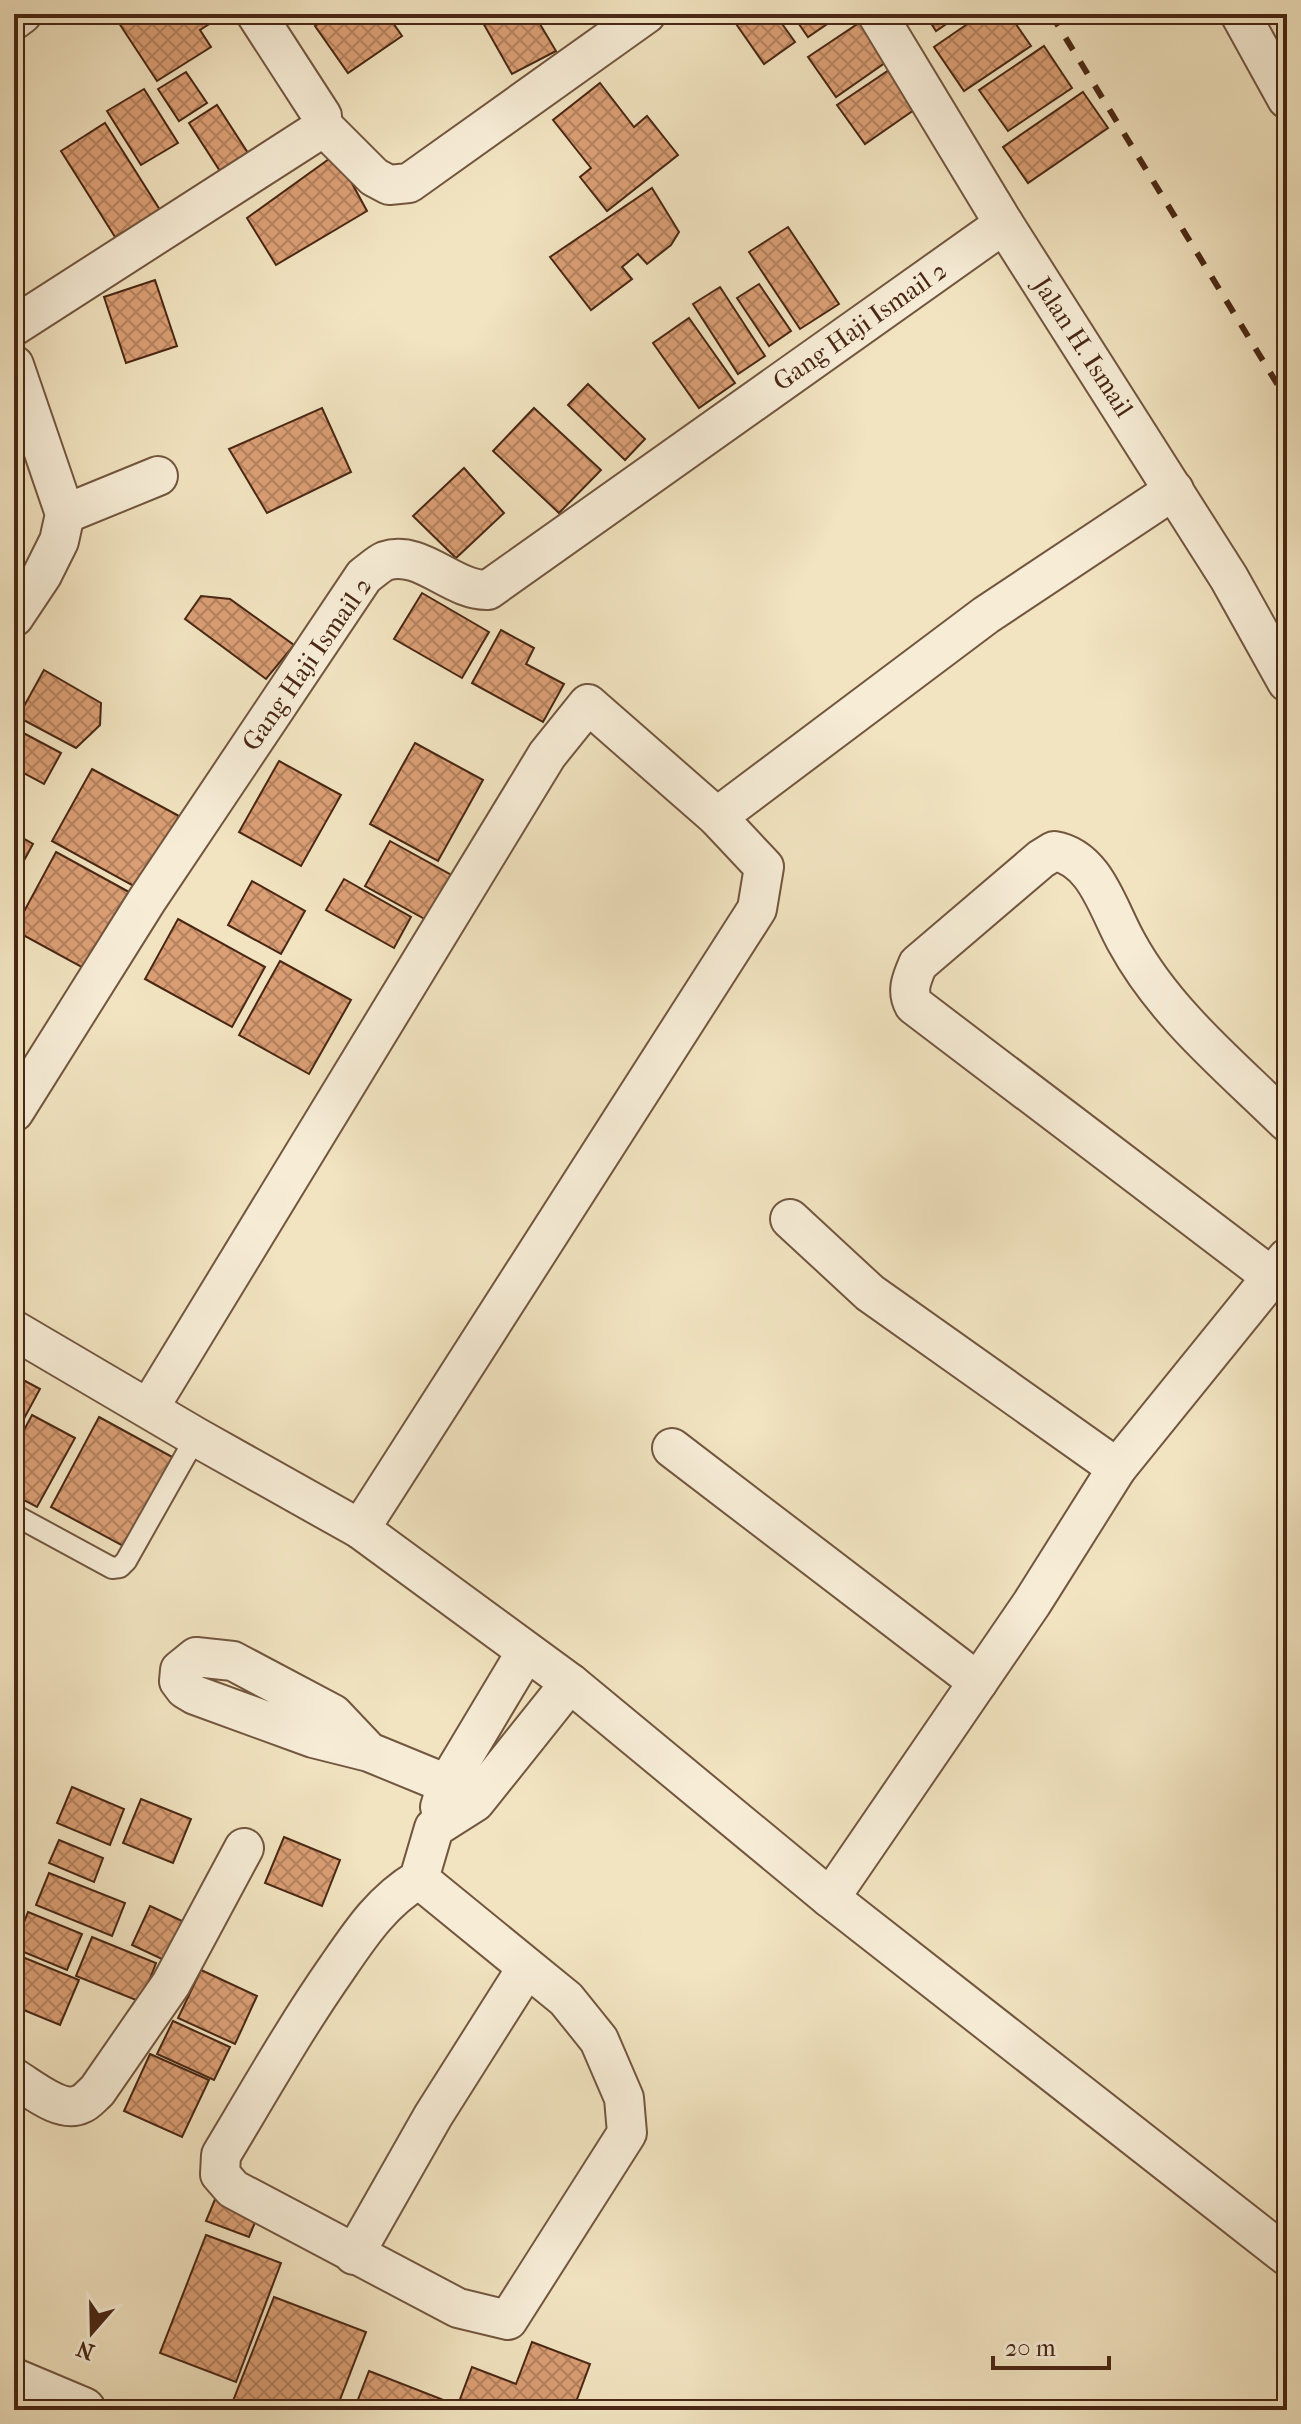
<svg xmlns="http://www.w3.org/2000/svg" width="1301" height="2424" viewBox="0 0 1301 2424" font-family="'IM FELL French Canon',serif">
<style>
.building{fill:url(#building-cross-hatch);stroke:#492714;stroke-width:2}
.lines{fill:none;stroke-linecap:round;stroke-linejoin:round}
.service-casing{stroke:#73563f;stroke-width:24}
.minor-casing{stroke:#73563f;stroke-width:42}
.tertiary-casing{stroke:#73563f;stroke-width:48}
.service{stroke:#f7edd7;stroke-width:20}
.minor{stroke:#f7edd7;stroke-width:38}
.tertiary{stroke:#f7edd7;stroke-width:44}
.rail{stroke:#492714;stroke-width:6;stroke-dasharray:14 14;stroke-linecap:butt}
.labels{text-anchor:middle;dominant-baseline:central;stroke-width:6;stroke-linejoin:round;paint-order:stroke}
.street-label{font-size:26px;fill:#492714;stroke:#f7edd7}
</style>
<defs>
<pattern id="building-cross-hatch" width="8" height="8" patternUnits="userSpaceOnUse" patternTransform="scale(2)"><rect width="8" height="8" fill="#dc9f75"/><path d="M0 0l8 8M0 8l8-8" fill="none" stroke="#b4825f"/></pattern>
</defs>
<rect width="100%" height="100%" fill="#f2e4c1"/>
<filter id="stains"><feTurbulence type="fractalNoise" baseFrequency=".0025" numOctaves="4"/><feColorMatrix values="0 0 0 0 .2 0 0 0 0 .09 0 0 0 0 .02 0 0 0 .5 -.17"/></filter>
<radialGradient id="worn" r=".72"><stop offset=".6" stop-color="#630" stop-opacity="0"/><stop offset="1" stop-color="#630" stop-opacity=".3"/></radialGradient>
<!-- building -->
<g class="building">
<polygon points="113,14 219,14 220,17 200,30 211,47 157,81"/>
<polygon points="333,14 387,14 402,36 348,73 315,26"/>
<polygon points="478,14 534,14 556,51 512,74"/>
<polygon points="738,14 775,14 795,42 764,64 732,18"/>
<polygon points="792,14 842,14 808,37"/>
<polygon points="925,14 961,14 936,31"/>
<polygon points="982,14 1009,14 1031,46 964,91 934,47"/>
<polygon points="865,19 892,58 836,97 808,57"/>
<polygon points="1044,46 1072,88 1008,131 979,90"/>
<polygon points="898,64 924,103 865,144 837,105"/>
<polygon points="186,72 207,103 179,121 158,89"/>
<polygon points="600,83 634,127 647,116 678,155 607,211 580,177 591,168 553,120"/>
<polygon points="144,89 178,143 141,165 107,111"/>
<polygon points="1083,92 1108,128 1028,183 1003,147"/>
<polygon points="217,105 248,153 220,171 189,123"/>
<polygon points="105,123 160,210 115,237 61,151"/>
<polygon points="336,154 367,211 276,265 247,218"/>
<polygon points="652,188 679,232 671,245 647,264 638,254 622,267 632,279 591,310 550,257"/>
<polygon points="788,227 839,304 800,329 749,252"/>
<polygon points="155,280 177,346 126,363 104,297"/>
<polygon points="759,284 791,331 769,346 737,298"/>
<polygon points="720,287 765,356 738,374 693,304"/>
<polygon points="689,318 735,383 699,408 653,343"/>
<polygon points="588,384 645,439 625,460 568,405"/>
<polygon points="322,408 351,472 267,513 229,449"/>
<polygon points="534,408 601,470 559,513 493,451"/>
<polygon points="464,468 504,513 456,558 413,516"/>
<polygon points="422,593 489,632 462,678 394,639"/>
<polygon points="201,596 230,599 294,645 266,679 185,619"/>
<polygon points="501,630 534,648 526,664 564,684 543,722 472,683"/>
<polygon points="44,670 101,703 100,725 76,748 18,717"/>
<polygon points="14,728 61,753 44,784 14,768"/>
<polygon points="415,743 483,780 438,861 370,824"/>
<polygon points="279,761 341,795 301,866 239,832"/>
<polygon points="92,769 179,816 139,889 52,841"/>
<polygon points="14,833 33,844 14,879"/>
<polygon points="390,841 455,877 430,922 365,886"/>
<polygon points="56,852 129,892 87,970 14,930"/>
<polygon points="344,879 411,917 394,948 326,910"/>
<polygon points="252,881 305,911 281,954 228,925"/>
<polygon points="178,919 265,967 232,1027 145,979"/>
<polygon points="280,961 351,1000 309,1074 239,1035"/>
<polygon points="14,1375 40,1389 14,1437"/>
<polygon points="32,1415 75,1438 37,1507 14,1495 14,1449"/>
<polygon points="99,1417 174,1458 125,1547 51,1507"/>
<polygon points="72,1787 124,1809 110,1845 57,1823"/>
<polygon points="141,1799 191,1819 173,1863 123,1843"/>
<polygon points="284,1837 340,1860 322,1906 265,1883"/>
<polygon points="59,1840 103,1858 94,1882 49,1863"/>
<polygon points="49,1873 125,1903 112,1936 36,1905"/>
<polygon points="150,1906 197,1928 179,1967 132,1945"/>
<polygon points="28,1912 82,1934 67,1970 14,1948"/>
<polygon points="92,1937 156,1963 141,2002 76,1976"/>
<polygon points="15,1954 79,1980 60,2025 14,2006"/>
<polygon points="201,1970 257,1996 235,2044 178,2018"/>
<polygon points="173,2021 230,2047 214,2080 157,2054"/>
<polygon points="150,2054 209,2080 182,2137 124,2111"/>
<polygon points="218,2192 261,2208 249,2237 206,2221"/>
<polygon points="206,2235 281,2263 236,2382 160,2353"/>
<polygon points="274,2297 366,2332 336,2410 242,2410 231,2406"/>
<polygon points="532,2342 590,2364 573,2410 456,2410 472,2367 516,2384"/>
<polygon points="369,2371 454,2404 452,2410 354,2410"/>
</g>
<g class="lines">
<defs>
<polyline id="service" points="14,1519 20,1518 112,1568 120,1567 126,1561 196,1437"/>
<g id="minor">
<polyline points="877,14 1004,224 1229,578 1287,682"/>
<polyline points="1240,14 1287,99"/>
<polyline points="14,20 22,14"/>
<polyline points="322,125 374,177 389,185 409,183 646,14"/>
<polyline points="14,326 319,130 322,116 256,14"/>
<polyline points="14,365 65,514 59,541 42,575 14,617"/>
<polyline points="65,514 158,476"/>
<polyline points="717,817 986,615 1174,490"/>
<path d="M14 1112 147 900 364 576C370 572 378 564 385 561 421 549 452 591 488 590L1004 224"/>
<polyline points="790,1219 870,1293 1117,1468"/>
<path d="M1272 1277 914 1005C906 991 912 978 918 964L1041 859 1054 851C1096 858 1108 910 1127 943 1165 1013 1231 1067 1287 1122"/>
<polyline points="14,1330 196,1437 360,1529 570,1683 830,1898 1287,2256"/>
<polyline points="149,1408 547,755 588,704 717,817 764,867 757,909 360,1529"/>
<polyline points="672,1448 978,1682"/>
<polyline points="369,1752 333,1714 233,1661 196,1657 180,1670 179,1681 185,1689 195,1695 313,1738 369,1752 447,1784"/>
<polyline points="440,1807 447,1784 526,1652"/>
<path d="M419 1879C382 1901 361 1933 337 1968 295 2028 259 2092 221 2155L220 2174 233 2189 458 2308 508 2320 627 2133 624 2098 599 2040 566 1999 419 1879 434 1828 475 1802 570 1683"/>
<polyline points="830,1898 1032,1603 1117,1468 1287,1258"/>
<path d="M14 2078C31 2088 61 2114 81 2104 87 2102 92 2095 97 2091L171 1984 244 1848"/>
<polyline points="354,2255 433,2116 526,1969"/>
</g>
<polyline id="tertiary" points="14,2381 83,2410"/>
</defs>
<!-- service casing -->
<use href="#service" class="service-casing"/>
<!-- minor casing -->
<use href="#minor" class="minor-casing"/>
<!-- tertiary casing -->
<use href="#tertiary" class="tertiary-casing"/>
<!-- service -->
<use href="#service" class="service"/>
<!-- minor -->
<use href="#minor" class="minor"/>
<!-- tertiary -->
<use href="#tertiary" class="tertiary"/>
<!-- rail -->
<polyline class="rail" points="1051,14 1287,400"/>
</g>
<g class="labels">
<!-- street labels -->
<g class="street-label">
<text transform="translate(860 326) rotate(-35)">Gang Haji Ismail 2</text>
<text transform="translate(1083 347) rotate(57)">Jalan H. Ismail</text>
<text transform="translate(307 664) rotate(-55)">Gang Haji Ismail 2</text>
</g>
</g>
<!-- margin -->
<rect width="1301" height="2424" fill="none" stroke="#f2e4c1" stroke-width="48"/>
<rect x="16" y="16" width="1269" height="2392" fill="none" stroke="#492714" stroke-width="4"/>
<rect x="24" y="24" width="1253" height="2376" fill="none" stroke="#492714" stroke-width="2"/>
<!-- north arrow -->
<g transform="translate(92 2332) rotate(200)" stroke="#f7edd7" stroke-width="6" paint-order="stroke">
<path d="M0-6L14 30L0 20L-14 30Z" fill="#492714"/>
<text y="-12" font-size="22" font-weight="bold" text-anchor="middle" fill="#492714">N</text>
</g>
<!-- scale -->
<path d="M993 2356v12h116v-12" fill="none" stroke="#492714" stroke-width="4"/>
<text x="1005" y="2356" font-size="24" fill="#492714" stroke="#f7edd7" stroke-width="6" paint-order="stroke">20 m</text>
<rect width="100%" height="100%" filter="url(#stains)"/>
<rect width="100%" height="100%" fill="url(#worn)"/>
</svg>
